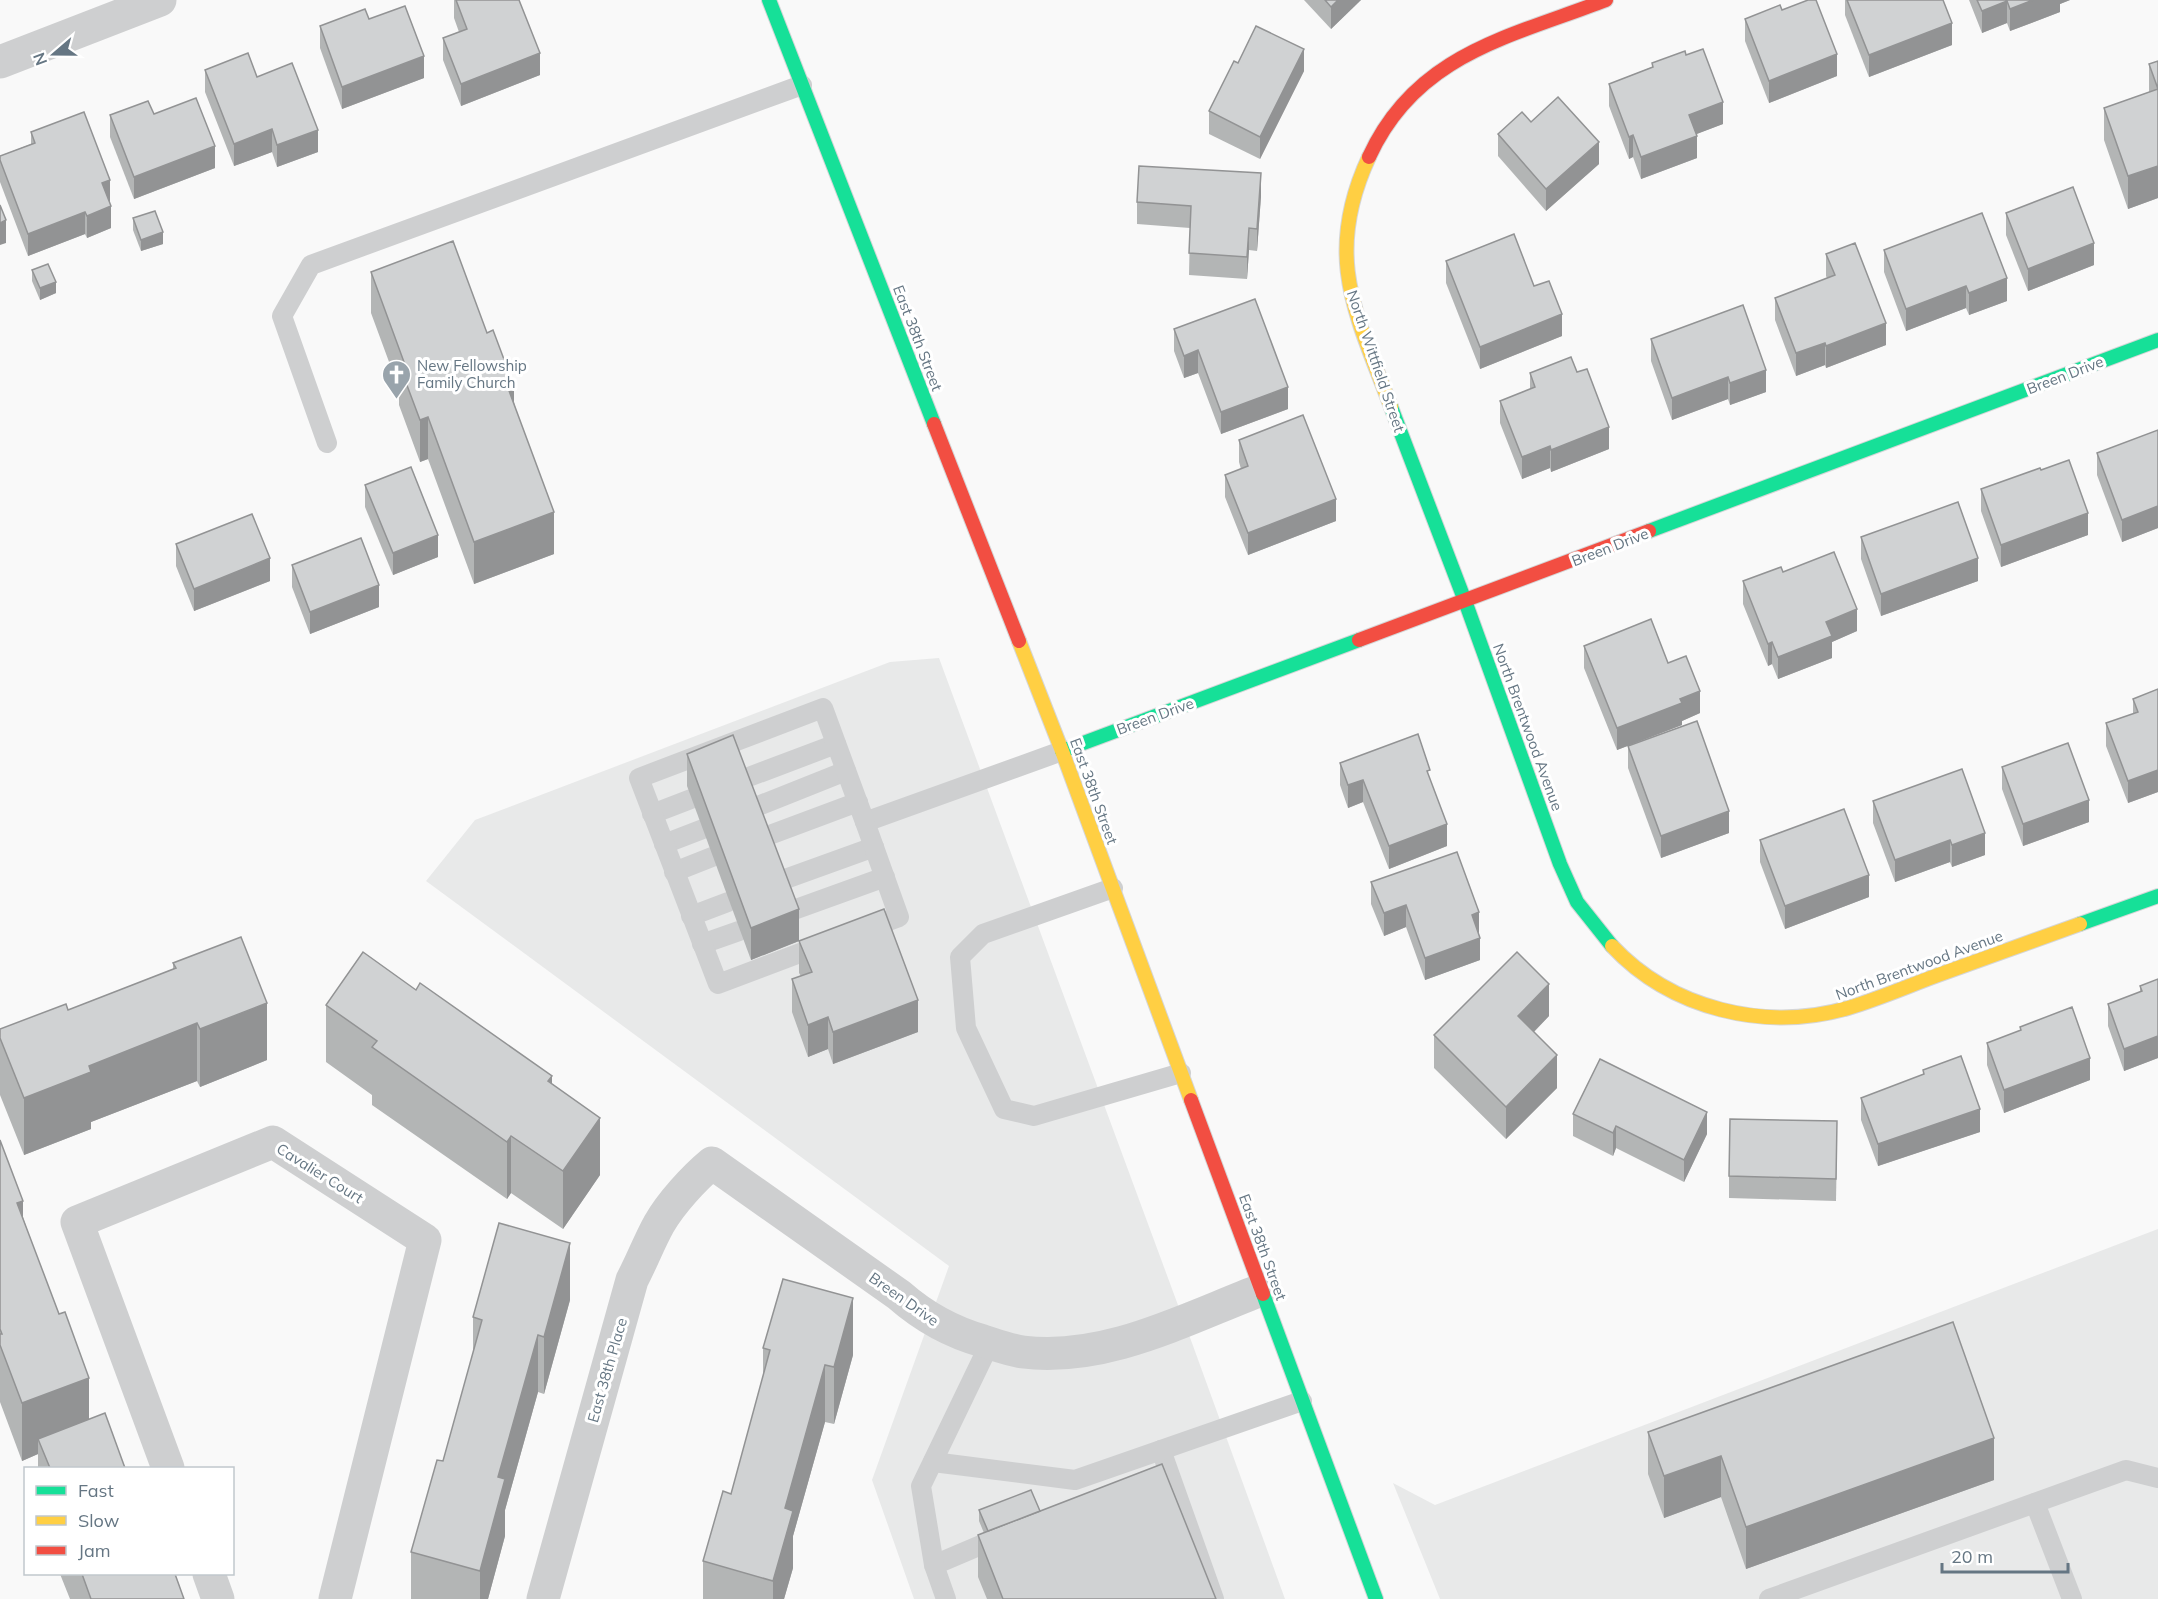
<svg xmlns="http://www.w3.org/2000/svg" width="2158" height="1599" viewBox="0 0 2158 1599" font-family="Mulish,sans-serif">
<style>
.built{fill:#e8e9e9}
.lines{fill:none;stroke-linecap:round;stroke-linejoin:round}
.fast-casing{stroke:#d5d6d7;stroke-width:16}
.slow-casing{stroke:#d5d6d7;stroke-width:16}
.jam-casing{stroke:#d5d6d7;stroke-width:16}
.lane{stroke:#cecfd0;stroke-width:20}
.street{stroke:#cecfd0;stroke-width:33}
.fast{stroke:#16e098;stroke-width:14}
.slow{stroke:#ffcf43;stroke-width:14}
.jam{stroke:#f24e42;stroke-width:14}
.wall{fill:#b3b5b5}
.shaded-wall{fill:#929394}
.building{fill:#d0d2d3;stroke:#929394;stroke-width:1.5}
.labels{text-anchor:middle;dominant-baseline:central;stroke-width:6;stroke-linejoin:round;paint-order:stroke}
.street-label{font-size:15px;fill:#657683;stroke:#fff}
.poi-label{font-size:15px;fill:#657683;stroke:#fff;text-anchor:start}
</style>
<rect width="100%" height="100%" fill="#f9f9f9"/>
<!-- built -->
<g class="built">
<polygon points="939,658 1192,1343 1285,1599 914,1599 872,1480 949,1266 426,881 475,820 890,662"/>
<polygon points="2158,1229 2158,1599 1440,1599 1393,1483 1435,1505"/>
</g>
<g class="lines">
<defs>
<g id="fast">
<polyline points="769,0 934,424"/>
<polyline points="1391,407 1465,601 1560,864 1577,902 1612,946"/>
<polyline points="1649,531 2158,340"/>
<polyline points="1062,751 1359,640"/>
<polyline points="2080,924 2158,896"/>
<polyline points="1263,1294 1376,1599"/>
</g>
<g id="slow">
<path d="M1369 157C1323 256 1356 314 1391 407"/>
<polyline points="1019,641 1062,751 1191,1100"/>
<path d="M1612 946C1671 1009 1765 1032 1848 1008 1878 999 1908 986 1938 975 1985 958 2033 941 2080 924"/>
</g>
<g id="jam">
<path d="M1369 157C1416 54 1510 37 1606 0"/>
<polyline points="934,424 1019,641"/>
<polyline points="1359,640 1649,531"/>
<polyline points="1191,1100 1263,1294"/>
</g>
</defs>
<!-- fast casing -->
<use href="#fast" class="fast-casing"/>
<!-- slow casing -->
<use href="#slow" class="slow-casing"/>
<!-- jam casing -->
<use href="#jam" class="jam-casing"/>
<!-- lane -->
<g class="lane">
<polyline points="327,443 282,316 311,265 802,85"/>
<polyline points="738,781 836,744"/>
<polyline points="748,810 846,771"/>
<polyline points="652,814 691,799"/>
<polyline points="759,839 858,802"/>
<polyline points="664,844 703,829"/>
<polyline points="674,872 712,857"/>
<polyline points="777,882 874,847"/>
<polyline points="1113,888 983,934 960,957 966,1028 1004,1109 1034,1116 1181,1073"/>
<polyline points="788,912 885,877"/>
<polyline points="691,916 728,902"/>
<polyline points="863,930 899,917 865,822 1062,751"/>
<polyline points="702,944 739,931"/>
<polyline points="824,944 718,984 639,778 823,708 865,822"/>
<polyline points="1161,1450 1214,1599"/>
<polyline points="933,1462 1075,1480 1302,1401"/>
<polyline points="2035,1503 2072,1599"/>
<polyline points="934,1565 988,1542"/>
<polyline points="946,1599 934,1565 921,1486 990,1343"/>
<polyline points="1769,1599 2126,1470 2158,1478"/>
</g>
<!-- street -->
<g class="street">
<polyline points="0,62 160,0"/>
<polyline points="168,1468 77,1222 273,1142 425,1240 335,1599"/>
<polyline points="209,1574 218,1599"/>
<path d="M543 1599 632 1280C642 1261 649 1242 659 1224 671 1203 694 1178 712 1163L899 1295C924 1317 951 1332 983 1341 996 1345 1009 1350 1023 1352 1106 1362 1185 1319 1261 1290"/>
</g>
<!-- fast -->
<use href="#fast" class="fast"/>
<!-- slow -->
<use href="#slow" class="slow"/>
<!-- jam -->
<use href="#jam" class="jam"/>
</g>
<!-- wall -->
<g class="wall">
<polygon points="454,0 519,0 540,75 461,106 443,60 443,38 459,32 454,18"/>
<polygon points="1304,0 1361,0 1331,29"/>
<polygon points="1845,0 1943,0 1952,45 1869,77 1845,15"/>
<polygon points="1969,0 2070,0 2060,4 2060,12 2010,31 2007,23 1982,33"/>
<polygon points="1782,10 1837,76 1769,103 1745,41 1745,19"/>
<polygon points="369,19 424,78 342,109 320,48 320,26"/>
<polygon points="1686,55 1723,124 1696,134 1697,158 1641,179 1633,157 1629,159 1609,106 1609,84 1652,67 1652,63"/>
<polygon points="2158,61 2158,198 2128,209 2104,140 2104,108 2149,92 2149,64"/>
<polygon points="1238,63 1304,71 1260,159 1209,134 1209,111"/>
<polygon points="205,70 257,77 318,152 277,167 272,152 234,166 205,92"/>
<polygon points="154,114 215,168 134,199 110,137 110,115"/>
<polygon points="31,132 110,202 109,202 111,228 87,238 85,234 28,256 0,182 0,156 31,144"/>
<polygon points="1498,134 1599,164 1546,211 1498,156"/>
<polygon points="1261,196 1257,251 1249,250 1247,279 1189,275 1190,228 1137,224 1137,202"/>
<polygon points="2006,213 2094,265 2028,291 2006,235"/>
<polygon points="133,218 163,244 141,251 133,230"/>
<polygon points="1884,250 2007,301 1969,315 1966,308 1906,331 1884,272"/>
<polygon points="1826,254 1886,345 1826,368 1825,365 1796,376 1775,320 1775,298 1827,278 1826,276"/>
<polygon points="1446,261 1534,286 1562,336 1480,369 1446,283"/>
<polygon points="32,270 56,293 40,300 32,281"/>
<polygon points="371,272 514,402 554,554 474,584 428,459 420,462 399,405 399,389 371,313"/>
<polygon points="1174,329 1288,409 1221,434 1198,373 1184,378 1174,351"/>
<polygon points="1651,339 1766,392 1730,405 1728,399 1672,420 1651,361"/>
<polygon points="1577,372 1609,449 1551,472 1550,468 1522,479 1500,423 1500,401 1530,389 1530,373"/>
<polygon points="2158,430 2158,528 2122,542 2097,475 2097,453"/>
<polygon points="1239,440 1336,521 1248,555 1225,497 1225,475 1241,469 1239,462"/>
<polygon points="365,485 438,557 393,575 365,507"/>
<polygon points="1981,489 2088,535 2001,567 1981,511"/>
<polygon points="1861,537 1978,581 1881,616 1861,559"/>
<polygon points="176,544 270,581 194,611 176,566"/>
<polygon points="292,565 379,607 310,634 292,587"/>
<polygon points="1783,572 1857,631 1832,642 1832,658 1778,679 1772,664 1768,666 1743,604 1743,581"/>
<polygon points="1584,646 1668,663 1700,713 1682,721 1682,725 1617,750 1584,668"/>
<polygon points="2158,689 2158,792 2128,803 2106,746 2106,723 2133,714 2133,699"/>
<polygon points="1628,746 1729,833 1661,858 1628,768"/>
<polygon points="687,754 799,941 751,960 687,786"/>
<polygon points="1340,763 1430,780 1447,846 1389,869 1363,802 1348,808 1340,785"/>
<polygon points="2002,767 2089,822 2023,846 2002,789"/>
<polygon points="1873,801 1985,855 1952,867 1950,862 1895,882 1873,823"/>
<polygon points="1760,840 1869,897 1785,929 1760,862"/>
<polygon points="1371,882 1479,935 1480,960 1425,980 1406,927 1384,936 1371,904"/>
<polygon points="799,941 918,1032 833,1064 828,1049 808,1057 792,1012 792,979 801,976 799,973"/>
<polygon points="173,963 267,1060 200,1087 197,1081 91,1122 91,1129 24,1155 0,1095 0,1029 68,1010 173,969"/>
<polygon points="2158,979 2158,1058 2124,1071 2108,1026 2108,1004 2140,992 2140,986"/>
<polygon points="326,1005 552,1084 600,1175 563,1229 511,1193 507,1199 372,1105 372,1095 326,1062"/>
<polygon points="1549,1016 1534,1032 1557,1088 1506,1139 1434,1068 1434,1035"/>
<polygon points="2020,1027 2090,1080 2004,1113 1987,1065 1987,1043 2020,1031"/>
<polygon points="1923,1070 1980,1132 1878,1166 1861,1120 1861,1098 1923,1075"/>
<polygon points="1573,1114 1707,1134 1684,1182 1616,1148 1613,1156 1573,1136"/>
<polygon points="0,1140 23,1217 89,1419 125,1468 38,1468 38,1454 22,1461 0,1402"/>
<polygon points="1837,1143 1836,1201 1729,1198 1729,1176"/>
<polygon points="570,1300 544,1394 538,1392 505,1510 505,1536 488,1599 411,1599 411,1552 443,1461 473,1354 473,1317"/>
<polygon points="763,1348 853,1355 834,1424 825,1422 793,1536 793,1568 784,1599 703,1599 703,1561 731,1494 763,1377"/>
<polygon points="1648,1432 1994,1480 1746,1569 1721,1497 1664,1518 1648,1474"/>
<polygon points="979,1510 1040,1511 1216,1599 987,1599 978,1577 978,1535 984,1533 979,1521"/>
<polygon points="60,1574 175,1574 184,1599 70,1599"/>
</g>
<!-- shaded-wall -->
<g class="shaded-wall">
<polygon points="1338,0 1361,0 1331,29 1331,7"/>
<polygon points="2033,0 2070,0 2060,4 2060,12 2010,31 2010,9"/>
<polygon points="2007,1 2007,23 1982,33 1982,11"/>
<polygon points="1952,23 1952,45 1869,77 1869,55"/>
<polygon points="1304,49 1304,71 1260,159 1260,137"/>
<polygon points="540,53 540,75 461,106 461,84"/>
<polygon points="1837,54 1837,76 1769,103 1769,81"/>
<polygon points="424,56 424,78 342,109 342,87"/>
<polygon points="1723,102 1723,124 1689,137 1689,115"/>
<polygon points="272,129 272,152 234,166 234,144"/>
<polygon points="318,130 318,152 277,167 277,145"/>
<polygon points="1633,135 1633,157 1629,159 1629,137"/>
<polygon points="1697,136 1697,158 1641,179 1641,157"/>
<polygon points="1599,142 1599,164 1546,211 1546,189"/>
<polygon points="215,146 215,168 134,199 134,177"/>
<polygon points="2158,166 2158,198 2128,209 2128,176"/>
<polygon points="1261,173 1261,196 1257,251 1257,229"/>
<polygon points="110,180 110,202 102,205 102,183"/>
<polygon points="111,206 111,228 87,238 87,216"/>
<polygon points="85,212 85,234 28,256 28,234"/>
<polygon points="6,220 6,243 0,245 0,223"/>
<polygon points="1249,228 1249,250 1247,279 1247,257"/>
<polygon points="163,232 163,244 141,251 141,240"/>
<polygon points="2094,243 2094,265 2028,291 2028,269"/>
<polygon points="2007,278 2007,301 1969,315 1969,293"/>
<polygon points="56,282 56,293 40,300 40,288"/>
<polygon points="1966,286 1966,308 1906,331 1906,309"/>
<polygon points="1562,314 1562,336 1480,369 1480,347"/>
<polygon points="1886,323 1886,345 1826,368 1826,346"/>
<polygon points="1825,343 1825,365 1796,376 1796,353"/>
<polygon points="1198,350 1198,373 1184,378 1184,356"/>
<polygon points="1766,370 1766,392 1730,405 1730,383"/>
<polygon points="1728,377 1728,399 1672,420 1672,398"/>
<polygon points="514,386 514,428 508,388"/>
<polygon points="1288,387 1288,409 1221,434 1221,412"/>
<polygon points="428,417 428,459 420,462 420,420"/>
<polygon points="1609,427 1609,449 1551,472 1551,450"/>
<polygon points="1550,446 1550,468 1522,479 1522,457"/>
<polygon points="1336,499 1336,521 1248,555 1248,533"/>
<polygon points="2158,506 2158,528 2122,542 2122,520"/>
<polygon points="554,512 554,554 474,584 474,542"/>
<polygon points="2088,513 2088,535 2001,567 2001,545"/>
<polygon points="438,535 438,557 393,575 393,553"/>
<polygon points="270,558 270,581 194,611 194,589"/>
<polygon points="1978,558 1978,581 1881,616 1881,594"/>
<polygon points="379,585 379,607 310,634 310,612"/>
<polygon points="1857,609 1857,631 1832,642 1832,658 1778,679 1778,657 1826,622"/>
<polygon points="1772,642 1772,664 1768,666 1768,644"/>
<polygon points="1700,691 1700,713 1682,721 1682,725 1617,750 1617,728 1680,699"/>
<polygon points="2158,770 2158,792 2128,803 2128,781"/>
<polygon points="1363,780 1363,802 1348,808 1348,785"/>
<polygon points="2089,800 2089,822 2023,846 2023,824"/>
<polygon points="1729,811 1729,833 1661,858 1661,836"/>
<polygon points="1447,824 1447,846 1389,869 1389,846"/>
<polygon points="1985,833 1985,855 1952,867 1952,845"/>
<polygon points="1950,840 1950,862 1895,882 1895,860"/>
<polygon points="1869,875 1869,897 1785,929 1785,906"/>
<polygon points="1406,905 1406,927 1384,936 1384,913"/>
<polygon points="799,909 799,941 751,960 751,928"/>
<polygon points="1479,912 1479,935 1472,915"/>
<polygon points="1480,938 1480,960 1425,980 1425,958"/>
<polygon points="1549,984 1549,1016 1518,1048 1518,1016"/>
<polygon points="918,1000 918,1032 833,1064 833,1032"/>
<polygon points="267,1003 267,1060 200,1087 200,1029"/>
<polygon points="828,1017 828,1049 808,1057 808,1025"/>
<polygon points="197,1023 197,1081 91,1122 91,1129 24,1155 24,1098 89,1066"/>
<polygon points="2158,1036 2158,1058 2124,1071 2124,1049"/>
<polygon points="1557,1055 1557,1088 1506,1139 1506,1107"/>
<polygon points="2090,1058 2090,1080 2004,1113 2004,1090"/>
<polygon points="552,1076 552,1133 548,1081"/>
<polygon points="1980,1109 1980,1132 1878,1166 1878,1144"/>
<polygon points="1707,1112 1707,1134 1684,1182 1684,1160"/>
<polygon points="600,1118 600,1175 563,1229 563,1171"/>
<polygon points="1616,1126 1616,1148 1613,1156 1613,1133"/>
<polygon points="511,1136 511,1193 507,1199 507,1142"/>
<polygon points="23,1201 23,1258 17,1203"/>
<polygon points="570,1243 570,1300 544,1394 544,1337"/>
<polygon points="853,1298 853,1355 834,1424 834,1367"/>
<polygon points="538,1335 538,1392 505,1510 505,1536 488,1599 480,1599 480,1571 498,1477"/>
<polygon points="825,1365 825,1422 793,1536 793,1568 784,1599 773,1599 773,1581 785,1508"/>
<polygon points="89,1378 89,1435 38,1439 38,1454 22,1461 22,1403"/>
<polygon points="1994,1438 1994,1480 1746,1569 1746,1527"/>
<polygon points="1721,1456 1721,1497 1664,1518 1664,1476"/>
</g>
<!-- building -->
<g class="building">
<polygon points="456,0 519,0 540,53 461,84 443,38 467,29"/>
<polygon points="1325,0 1338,0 1331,7"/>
<polygon points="1808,0 1816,0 1837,54 1769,81 1745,19 1780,5 1782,10"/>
<polygon points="1847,0 1943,0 1952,23 1869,55"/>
<polygon points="1977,0 2033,0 2010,9 2007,1 1982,11"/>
<polygon points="405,6 424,56 342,87 320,26 365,9 369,19"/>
<polygon points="1256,26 1304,49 1260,137 1209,111 1234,61 1238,63"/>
<polygon points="1703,49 1723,102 1689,115 1697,136 1641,157 1633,135 1629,137 1609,84 1653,67 1652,63 1685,51 1686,55"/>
<polygon points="248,53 257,77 292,63 318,130 277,145 272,129 234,144 205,70"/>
<polygon points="2158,61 2158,166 2128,176 2104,108 2158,89 2149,64"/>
<polygon points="1558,97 1599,142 1546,189 1498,134 1522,112 1531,122"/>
<polygon points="196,98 215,146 134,177 110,115 148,101 154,114"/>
<polygon points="84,112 110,180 102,183 111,206 87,216 85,212 28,234 0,160 0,156 35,143 31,132"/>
<polygon points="1139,166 1261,173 1257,229 1249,228 1247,257 1189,253 1191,206 1137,202"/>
<polygon points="2073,187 2094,243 2028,269 2006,213"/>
<polygon points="0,205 6,220 0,223"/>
<polygon points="155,211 163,232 141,240 133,218"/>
<polygon points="1982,213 2007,278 1969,293 1966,286 1906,309 1884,250"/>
<polygon points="1514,234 1534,286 1549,281 1562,314 1480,347 1446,261"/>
<polygon points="453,241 487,333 493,330 514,386 508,388 554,512 474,542 428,417 420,420 399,364 404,362 371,272"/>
<polygon points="1855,243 1886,323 1826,346 1825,343 1796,353 1775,298 1835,275 1826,254"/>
<polygon points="48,264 56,282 40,288 32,270"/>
<polygon points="1255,299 1288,387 1221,412 1198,350 1184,356 1174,329"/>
<polygon points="1743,305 1766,370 1730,383 1728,377 1672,398 1651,339"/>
<polygon points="1571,357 1577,372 1587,369 1609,427 1551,450 1550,446 1522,457 1500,401 1535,387 1530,373"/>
<polygon points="1303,415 1336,499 1248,533 1225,475 1248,466 1239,440"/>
<polygon points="2158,430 2158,506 2122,520 2097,453"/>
<polygon points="2069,460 2088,513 2001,545 1981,489 2040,468 2041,470"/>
<polygon points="411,467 438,535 393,553 365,485"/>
<polygon points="1958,502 1978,558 1881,594 1861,537"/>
<polygon points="252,514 270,558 194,589 176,544"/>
<polygon points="361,538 379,585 310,612 292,565"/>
<polygon points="1834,552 1857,609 1826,622 1832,636 1778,657 1772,642 1768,644 1743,581 1781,567 1783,572"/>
<polygon points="1651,619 1668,663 1686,656 1700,691 1680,699 1682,703 1617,728 1584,646"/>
<polygon points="2158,689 2158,770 2128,781 2106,723 2138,712 2133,699"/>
<polygon points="1697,721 1729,811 1661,836 1628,746"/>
<polygon points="1418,734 1430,770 1427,771 1447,824 1389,846 1363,780 1348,785 1340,763"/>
<polygon points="733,735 799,909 751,928 687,754"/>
<polygon points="2068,743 2089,800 2023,824 2002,767"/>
<polygon points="1962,769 1985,833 1952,845 1950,840 1895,860 1873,801"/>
<polygon points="1844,809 1869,875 1785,906 1760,840"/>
<polygon points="1457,852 1479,912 1472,915 1480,938 1425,958 1406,905 1384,913 1371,882"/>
<polygon points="884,909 918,1000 833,1032 828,1017 808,1025 792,979 812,972 799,941"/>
<polygon points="241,937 267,1003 200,1029 197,1023 89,1066 91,1072 24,1098 0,1038 0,1029 66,1004 68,1010 176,968 173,963"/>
<polygon points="363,952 416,990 420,983 552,1076 548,1081 600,1118 563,1171 511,1136 507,1142 372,1047 377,1041 326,1005"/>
<polygon points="1517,952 1549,984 1518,1016 1557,1055 1506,1107 1434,1035"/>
<polygon points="2158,979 2158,1036 2124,1049 2108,1004 2142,991 2140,986"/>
<polygon points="2072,1007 2090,1058 2004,1090 1987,1043 2021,1030 2020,1027"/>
<polygon points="1961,1056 1980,1109 1878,1144 1861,1098 1924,1074 1923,1070"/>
<polygon points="1600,1059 1707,1112 1684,1160 1616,1126 1613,1133 1573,1114"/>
<polygon points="1730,1119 1837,1121 1836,1179 1729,1176"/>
<polygon points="0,1140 23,1201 17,1203 59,1314 65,1312 89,1378 22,1403 0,1345 0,1334 2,1334 0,1329"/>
<polygon points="499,1223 570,1243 544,1337 538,1335 498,1477 505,1479 480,1571 411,1552 437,1460 443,1461 482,1320 473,1317"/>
<polygon points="783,1279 853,1298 834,1367 825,1365 785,1508 793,1511 773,1581 703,1561 723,1491 731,1494 770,1350 763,1348"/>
<polygon points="1953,1322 1994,1438 1746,1527 1721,1456 1664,1476 1648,1432"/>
<polygon points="105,1413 125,1468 50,1468 38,1439"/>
<polygon points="1162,1464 1216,1599 1003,1599 978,1535"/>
<polygon points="1031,1490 1040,1511 988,1531 979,1510"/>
<polygon points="82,1574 175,1574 184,1599 91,1599"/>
</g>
<!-- icons -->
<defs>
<symbol id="church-pin" viewBox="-11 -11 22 30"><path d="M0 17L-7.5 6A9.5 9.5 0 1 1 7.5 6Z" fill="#99a4ac" stroke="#fff"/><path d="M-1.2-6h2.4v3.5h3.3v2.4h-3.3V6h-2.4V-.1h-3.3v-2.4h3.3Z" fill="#fff"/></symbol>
</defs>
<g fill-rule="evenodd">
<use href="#church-pin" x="380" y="358" width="33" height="45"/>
</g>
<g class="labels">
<!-- street labels -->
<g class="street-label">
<text transform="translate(918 338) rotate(69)">East 38th Street</text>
<text transform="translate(1376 361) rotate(71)">North Wittfield Street</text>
<text transform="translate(2065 375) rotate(-21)">Breen Drive</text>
<text transform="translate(1610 547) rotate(-21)">Breen Drive</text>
<text transform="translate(1155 716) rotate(-20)">Breen Drive</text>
<text transform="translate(1528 727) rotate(70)">North Brentwood Avenue</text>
<text transform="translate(1094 791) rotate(70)">East 38th Street</text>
<text transform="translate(1919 965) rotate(-20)">North Brentwood Avenue</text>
<text transform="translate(320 1173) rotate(32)">Cavalier Court</text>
<text transform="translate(1263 1247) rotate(70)">East 38th Street</text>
<text transform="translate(904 1299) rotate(35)">Breen Drive</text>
<text transform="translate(607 1370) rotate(-74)">East 38th Place</text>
</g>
<!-- poi labels -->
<g class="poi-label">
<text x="417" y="365">New Fellowship<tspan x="417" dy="17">Family Church</tspan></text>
</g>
</g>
<!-- legend -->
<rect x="24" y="1467" width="210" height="108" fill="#ffffff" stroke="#c1c8cd" stroke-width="1.5"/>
<rect x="36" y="1486" width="30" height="9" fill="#16e098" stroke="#c1c8cd" stroke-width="1.5"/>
<text x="78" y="1497" font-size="18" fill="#657683">Fast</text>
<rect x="36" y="1516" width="30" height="9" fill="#ffcf43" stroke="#c1c8cd" stroke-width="1.5"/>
<text x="78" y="1527" font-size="18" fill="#657683">Slow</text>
<rect x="36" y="1546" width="30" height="9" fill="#f24e42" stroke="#c1c8cd" stroke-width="1.5"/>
<text x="78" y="1557" font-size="18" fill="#657683">Jam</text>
<!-- north arrow -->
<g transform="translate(54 54) rotate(250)" stroke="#ffffff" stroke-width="4.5" paint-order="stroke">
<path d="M0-4.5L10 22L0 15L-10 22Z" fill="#657683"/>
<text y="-9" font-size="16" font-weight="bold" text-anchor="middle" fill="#657683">N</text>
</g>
<!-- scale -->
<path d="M1942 1563v9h126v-9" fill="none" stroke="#657683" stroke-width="3"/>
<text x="1951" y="1563" font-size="18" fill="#657683" stroke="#ffffff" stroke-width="4.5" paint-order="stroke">20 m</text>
</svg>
